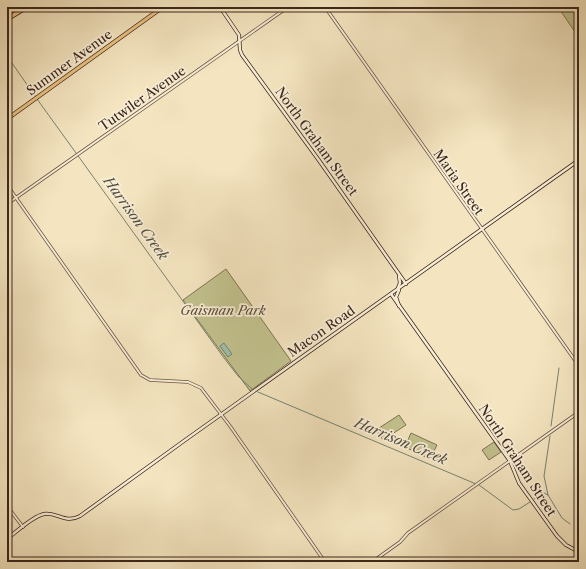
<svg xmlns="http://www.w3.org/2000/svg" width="586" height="569" viewBox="0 0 586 569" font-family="'Libre Caslon Text',serif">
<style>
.green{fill:#c2c28e;stroke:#7f7454}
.water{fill:#9dc0ac;stroke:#768372}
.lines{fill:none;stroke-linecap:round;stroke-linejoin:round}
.stream{stroke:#768372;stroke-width:1}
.tertiary-casing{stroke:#6a5644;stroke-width:3.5}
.secondary-casing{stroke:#3c271b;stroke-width:4}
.primary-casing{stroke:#3c271b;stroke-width:4.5}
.motorway-casing{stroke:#3c271b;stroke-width:5}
.tertiary{stroke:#f8eed6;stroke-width:2}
.secondary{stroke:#f8eed6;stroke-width:2.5}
.primary{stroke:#eac280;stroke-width:3}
.motorway{stroke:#eac280;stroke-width:3.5}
.labels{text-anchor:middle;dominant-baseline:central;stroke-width:3.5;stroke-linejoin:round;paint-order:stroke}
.street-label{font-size:13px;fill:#3c271b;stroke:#f8eed6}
.park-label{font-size:13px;font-style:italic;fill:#5e4e38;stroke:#f8eed6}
.water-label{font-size:14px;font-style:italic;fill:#544d3f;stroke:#f8eed6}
</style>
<rect width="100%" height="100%" fill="#f4e5c0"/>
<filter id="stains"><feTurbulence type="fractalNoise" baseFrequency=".005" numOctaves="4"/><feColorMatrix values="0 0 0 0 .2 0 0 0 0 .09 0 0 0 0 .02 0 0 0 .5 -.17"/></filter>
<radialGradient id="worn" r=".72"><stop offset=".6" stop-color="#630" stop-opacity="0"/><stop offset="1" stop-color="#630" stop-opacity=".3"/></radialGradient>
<!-- green -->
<g class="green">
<polygon points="558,7 579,7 579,29 575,32"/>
<polygon points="226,269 291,361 250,391 183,300"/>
<polygon points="399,415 406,425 383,440 376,430"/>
<polygon points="411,433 437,445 430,459 405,447"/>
<polygon points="494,442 501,452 489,460 482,450"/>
</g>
<!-- water -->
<polygon class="water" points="224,343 232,354 228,357 220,346"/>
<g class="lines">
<!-- stream -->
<g class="stream">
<polyline points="7,56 35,96"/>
<polyline points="37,99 224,358 238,376 252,389"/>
<polyline points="258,392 476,484"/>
<polyline points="551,426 559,368"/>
<polyline points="479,485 513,510 519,509 530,502"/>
<polyline points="548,495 544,476 550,436"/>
<polyline points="534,499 544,493 548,495 562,518 570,524"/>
<polyline points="575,526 579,527"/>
</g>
<defs>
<g id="tertiary">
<polyline points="325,7 579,366"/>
<polyline points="7,185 141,375 150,380 188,382 201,388 230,426 325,562"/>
<polyline points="7,204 288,7"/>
<polyline points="7,506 23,527"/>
<polyline points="372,562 400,542 408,533 579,412"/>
</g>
<g id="secondary">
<polyline points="220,7 239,35 240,50 242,55 318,159 406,284"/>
<polyline points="398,288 400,283 399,276"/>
<polyline points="399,290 396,297 399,306"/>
<polyline points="391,294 510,461 519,483 557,536 566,545 579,552"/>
<path d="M7 539C16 532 33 516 44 514 58 512 65 524 80 516L188 438 579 160"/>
</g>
<polyline id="primary" points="7,119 163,7"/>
<g id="motorway">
<polyline points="7,13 17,7"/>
<polyline points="7,19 27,7"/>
</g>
</defs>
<!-- tertiary casing -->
<use href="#tertiary" class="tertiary-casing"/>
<!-- secondary casing -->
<use href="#secondary" class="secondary-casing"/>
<!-- primary casing -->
<use href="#primary" class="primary-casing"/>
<!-- motorway casing -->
<use href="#motorway" class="motorway-casing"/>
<!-- tertiary -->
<use href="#tertiary" class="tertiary"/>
<!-- secondary -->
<use href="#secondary" class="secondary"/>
<!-- primary -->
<use href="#primary" class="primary"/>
<!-- motorway -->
<use href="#motorway" class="motorway"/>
</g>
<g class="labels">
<!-- street labels -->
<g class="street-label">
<text transform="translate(69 62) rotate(-36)">Summer Avenue</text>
<text transform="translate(142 98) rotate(-35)">Tutwiler Avenue</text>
<text transform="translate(317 141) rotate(54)">North Graham Street</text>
<text transform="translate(459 182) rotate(55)">Maria Street</text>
<text transform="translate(321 331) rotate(-35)">Macon Road</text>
<text transform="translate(518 460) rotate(57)">North Graham Street</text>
</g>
<!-- park labels -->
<g class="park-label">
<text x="223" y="310">Gaisman Park</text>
</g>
<!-- water labels -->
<g class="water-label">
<text transform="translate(136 218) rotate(54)">Harrison Creek</text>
<text transform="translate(401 441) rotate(23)">Harrison Creek</text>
</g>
</g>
<!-- margin -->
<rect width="586" height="569" fill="none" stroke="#f4e5c0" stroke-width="24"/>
<rect x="8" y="8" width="570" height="553" fill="none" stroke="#3c271b" stroke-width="2"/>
<rect x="12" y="12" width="562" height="545" fill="none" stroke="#3c271b"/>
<rect width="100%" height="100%" filter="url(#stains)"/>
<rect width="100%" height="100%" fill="url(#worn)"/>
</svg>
